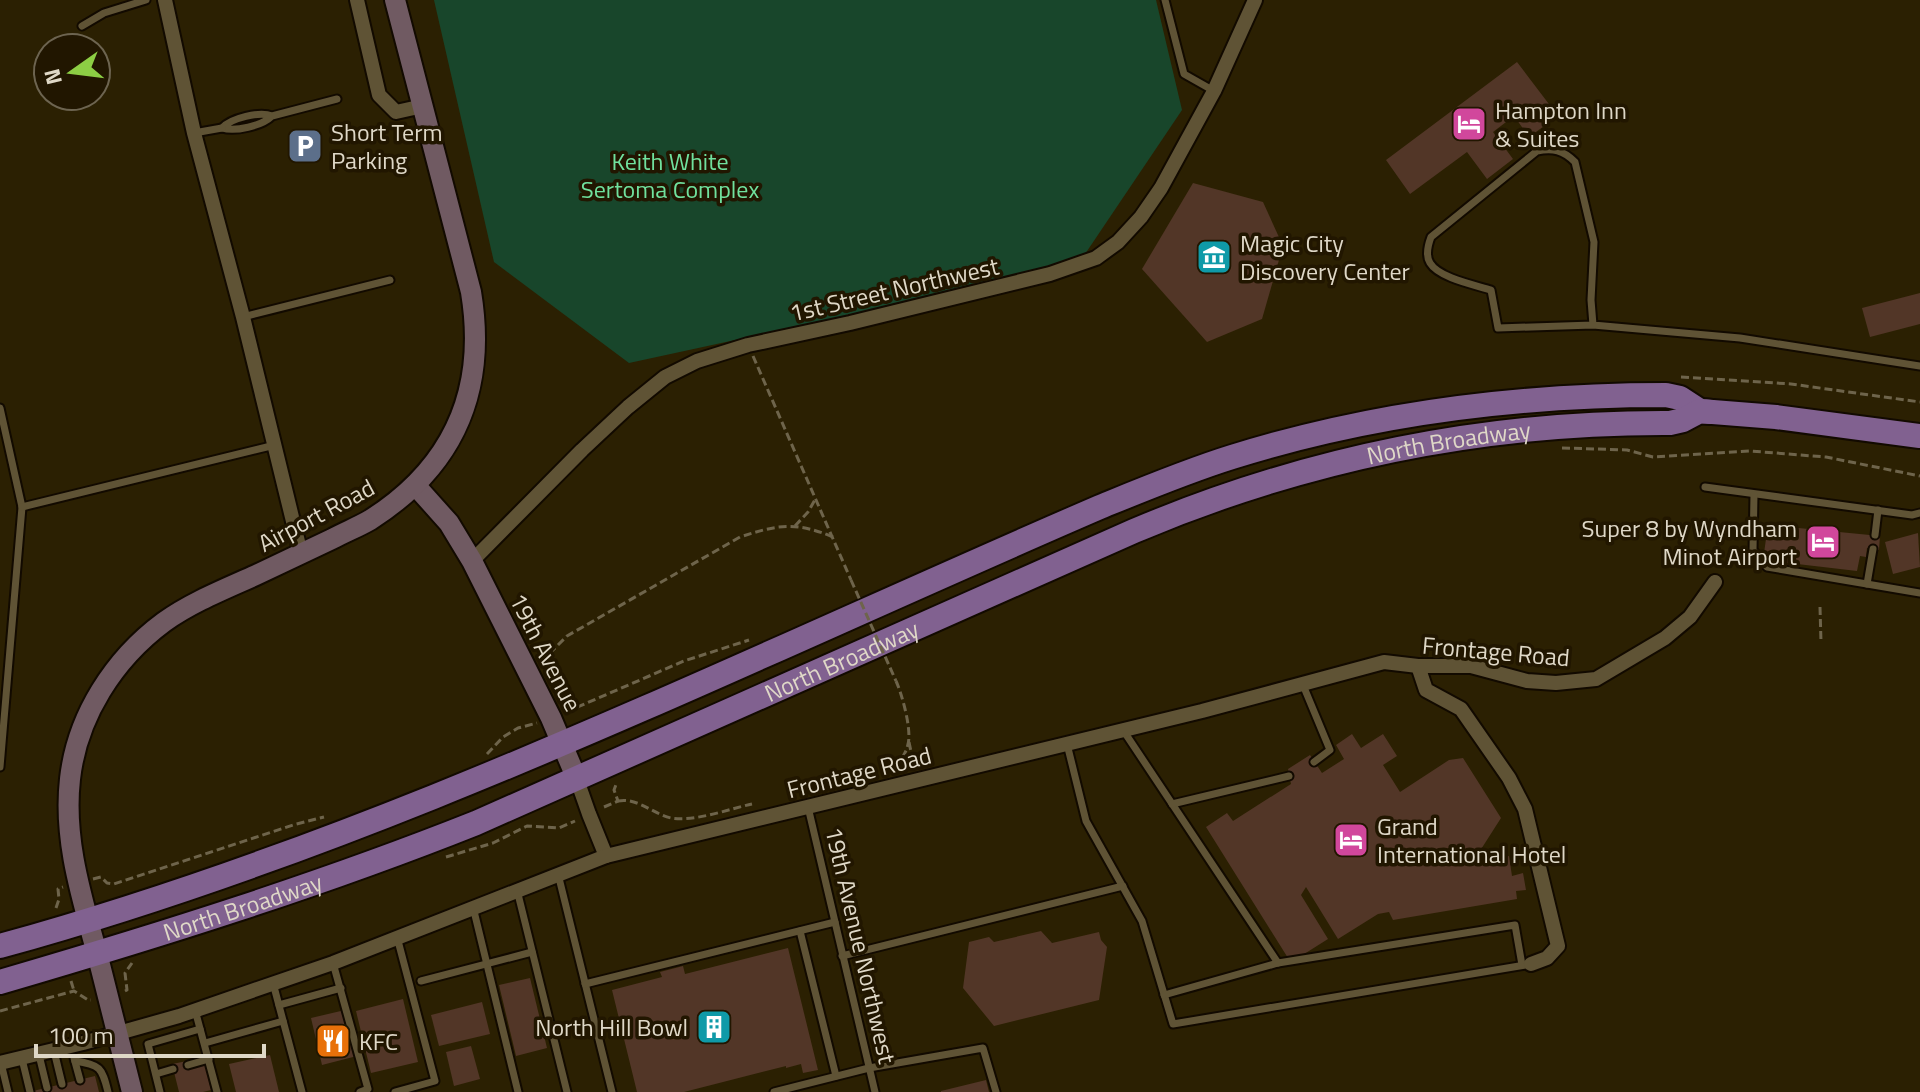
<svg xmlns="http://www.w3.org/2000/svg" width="1920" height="1092" viewBox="0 0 1920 1092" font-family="'Titillium Web',sans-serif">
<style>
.green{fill:#18462b}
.building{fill:#523627}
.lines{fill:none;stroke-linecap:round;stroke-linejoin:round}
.lane-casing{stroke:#120a00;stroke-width:11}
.street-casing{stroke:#120a00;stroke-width:18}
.secondary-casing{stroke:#120a00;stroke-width:24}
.primary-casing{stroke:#120a00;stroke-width:28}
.path{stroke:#6e644b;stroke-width:3;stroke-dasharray:8 4;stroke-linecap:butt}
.lane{stroke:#5f5335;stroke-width:7}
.street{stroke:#5f5335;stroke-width:14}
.secondary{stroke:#705a62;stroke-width:20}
.primary{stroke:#816190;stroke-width:24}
.path-bridge{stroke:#6e644b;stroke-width:3;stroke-dasharray:8 4;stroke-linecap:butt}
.labels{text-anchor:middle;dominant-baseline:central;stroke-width:7;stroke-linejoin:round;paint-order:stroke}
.poi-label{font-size:24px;fill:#dfd8c7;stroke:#211600;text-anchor:start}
.park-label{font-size:24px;fill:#70e19d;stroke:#211600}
.street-label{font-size:24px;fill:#dfd8c7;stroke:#211600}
</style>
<rect width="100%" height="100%" fill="#2b2002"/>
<!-- green -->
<polygon class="green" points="434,0 1156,0 1182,110 1077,266 629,363 494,262"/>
<!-- building -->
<g class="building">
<polygon points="1517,62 1558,116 1529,137 1514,116 1493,132 1513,159 1487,179 1467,152 1410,194 1386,160"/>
<polygon points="1193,183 1263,202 1283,246 1262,319 1207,342 1142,269"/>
<polygon points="1920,293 1920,324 1870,337 1862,308"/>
<polygon points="1768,525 1880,536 1879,550 1867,548 1866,557 1860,556 1857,571 1763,560"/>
<polygon points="1918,533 1920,567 1893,574 1885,542"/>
<polygon points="1352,734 1361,748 1383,734 1397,756 1383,765 1400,792 1449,760 1463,758 1501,818 1478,854 1479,861 1509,856 1512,876 1523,873 1526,890 1516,891 1517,899 1393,920 1389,912 1378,914 1338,939 1306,887 1301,895 1328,939 1301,956 1288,958 1206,827 1227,813 1233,821 1291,784 1288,769 1310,755 1322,773 1344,759 1336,745"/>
<polygon points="1041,931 1052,943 1099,932 1101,940 1107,947 1099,1000 994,1026 963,988 969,942 989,937 994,942"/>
<polygon points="788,948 818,1070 803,1073 801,1064 786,1068 786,1066 684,1092 637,1092 612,990 662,977 660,972 683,966 685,974"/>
<polygon points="530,978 547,1048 516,1056 499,985"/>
<polygon points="403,999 418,1062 371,1073 356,1011"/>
<polygon points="482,1002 490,1034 439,1046 431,1015"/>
<polygon points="345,1010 357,1056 322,1065 311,1018"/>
<polygon points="471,1046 480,1079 454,1086 446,1052"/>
<polygon points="270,1055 279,1092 236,1092 229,1064"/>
<polygon points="187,1061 189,1068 205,1064 211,1090 203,1092 179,1092 172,1064"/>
<polygon points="95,1076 99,1092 33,1092 33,1091"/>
<polygon points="986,1080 989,1092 941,1092 941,1091"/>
</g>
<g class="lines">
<defs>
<g id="lane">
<polyline points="1165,0 1184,74 1214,91"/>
<polyline points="82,26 104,13 146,0"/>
<path d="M272 116C260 111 231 118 222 128 235 132 262 126 272 116L337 99"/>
<polyline points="194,133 222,128"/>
<polyline points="243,317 390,280"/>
<path d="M1593 325 1591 300 1594 242 1575 162C1563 150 1553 148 1537 151L1431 237C1428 245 1425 255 1430 263 1439 278 1475 285 1491 290L1498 328 1593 325 1740 338 1920 366"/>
<polyline points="0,408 22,507 0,767"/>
<polyline points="1705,487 1912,515 1920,513"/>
<polyline points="1754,495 1753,550 1767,567 1920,593"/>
<polyline points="22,507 275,445"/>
<polyline points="1875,535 1878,510"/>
<polyline points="1867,584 1873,549"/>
<polyline points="1303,685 1330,750 1314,762"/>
<polyline points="1123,730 1278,963"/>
<polyline points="1067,744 1086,821 1142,921 1173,1024 1531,964"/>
<polyline points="1172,804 1289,776"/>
<polyline points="808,807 875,1092"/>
<polyline points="558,874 612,1092"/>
<polyline points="517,890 567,1092"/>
<polyline points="473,907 518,1092"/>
<polyline points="800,931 836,1076"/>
<polyline points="842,956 1123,886"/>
<polyline points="333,963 368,1089 360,1092"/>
<polyline points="421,981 532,952"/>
<polyline points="273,983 302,1092"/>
<polyline points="585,984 835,922"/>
<polyline points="1164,995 1278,963 1515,925 1522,965"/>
<polyline points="279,1005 341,988"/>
<polyline points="195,1010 217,1092"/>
<polyline points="205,1043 283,1021"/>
<polyline points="54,1051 62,1084"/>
<polyline points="39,1055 47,1088"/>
<polyline points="74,1058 80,1080"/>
<polyline points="22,1059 30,1092"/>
<path d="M75 1061C100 1065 102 1067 108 1092"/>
<polyline points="1,1063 8,1092"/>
<polyline points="188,1065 209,1059"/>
<polyline points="156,1074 173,1069"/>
<polyline points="160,1092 148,1044 200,1029"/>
<polyline points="395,1092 435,1081 397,937"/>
<polyline points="774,1092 869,1068 983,1048 996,1092"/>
</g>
<g id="street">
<polyline points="165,0 194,133 243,317 301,554"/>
<polyline points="357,0 379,95 396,112 423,106"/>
<polyline points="472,561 582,450 628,407 665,377 697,361 748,345 850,323 1050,274 1096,258 1118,242 1141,217 1161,188 1214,91 1255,0"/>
<polyline points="1418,666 1426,690 1461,709 1509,778 1525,809 1558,946 1547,958 1531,964"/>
<polyline points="576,777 589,814 606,856"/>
<polyline points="0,1063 83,1043 179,1016 333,963 606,856 1202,711 1384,662 1418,666 1471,666 1527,681 1556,683 1596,679 1665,638 1690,617 1715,582"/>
</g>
<g id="secondary">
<polyline points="415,485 449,523 472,561 551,718 576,777"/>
<path d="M132 1092C121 1047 109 1002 98 957 82 898 63 840 70 779 77 716 114 659 164 622 192 602 225 589 256 575 281 563 307 551 332 539 345 532 358 527 370 520 455 466 487 389 471 292L395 0"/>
</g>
<g id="primary">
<path d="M0 946C382 841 738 663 1100 507 1144 489 1187 471 1232 457 1373 413 1519 395 1666 395L1680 398 1700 411 1711 412"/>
<path id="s1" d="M0 982C161 935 320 885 476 823L1134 531C1304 459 1485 422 1670 423L1683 420 1700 411 1776 417 1920 436"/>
</g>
</defs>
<!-- lane casing -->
<use href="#lane" class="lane-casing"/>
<!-- street casing -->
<use href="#street" class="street-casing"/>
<!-- secondary casing -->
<use href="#secondary" class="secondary-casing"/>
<!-- primary casing -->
<use href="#primary" class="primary-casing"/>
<!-- path -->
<g class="path">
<polyline points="753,356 851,580"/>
<polyline points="1681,377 1791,384 1920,402"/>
<polyline points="1562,448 1627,450 1653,457 1750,451 1826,457 1920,476"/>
<polyline points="795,526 808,512 816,498"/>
<polyline points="1820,607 1821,642"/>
<path d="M541 662 567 636 740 537C777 525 795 521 833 537"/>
<polyline points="566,712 684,661 749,640"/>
<polyline points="909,742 914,766"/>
<polyline points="487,754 503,737 518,728 537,723"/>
<path d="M884 773C896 766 905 758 908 744 912 730 902 694 896 681"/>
<path d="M618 801C637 797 653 814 671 818 695 822 729 809 752 804"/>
<polyline points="604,807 618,801 614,790 617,782"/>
<polyline points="446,857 493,843 527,826 559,828 575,821"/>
<polyline points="93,879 101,877 107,883 114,884 293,825 324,817"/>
<polyline points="56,908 59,899 58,889 63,887"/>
<polyline points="71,981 74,991"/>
<polyline points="125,991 127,990 125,973 132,963"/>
<polyline points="0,1011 74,991 88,1000 91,1000"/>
</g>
<!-- lane -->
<use href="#lane" class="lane"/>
<!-- street -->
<use href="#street" class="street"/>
<!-- secondary -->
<use href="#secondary" class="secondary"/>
<!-- primary -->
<use href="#primary" class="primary"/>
<!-- path-bridge -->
<polyline class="path-bridge" points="851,580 896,681"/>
</g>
<!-- icons -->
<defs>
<symbol id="hotel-square" viewBox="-11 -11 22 22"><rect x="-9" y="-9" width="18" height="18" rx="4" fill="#d1479c" stroke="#211600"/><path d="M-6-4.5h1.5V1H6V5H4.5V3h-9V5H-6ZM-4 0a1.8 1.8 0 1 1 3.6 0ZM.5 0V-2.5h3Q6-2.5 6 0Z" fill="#fff"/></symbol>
<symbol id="parking-square" viewBox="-11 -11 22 22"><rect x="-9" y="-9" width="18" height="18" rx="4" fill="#5c6f8a" stroke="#211600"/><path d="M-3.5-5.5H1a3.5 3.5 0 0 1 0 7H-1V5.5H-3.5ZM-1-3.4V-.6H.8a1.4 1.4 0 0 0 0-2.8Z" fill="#fff"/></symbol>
<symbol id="museum-square" viewBox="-11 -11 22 22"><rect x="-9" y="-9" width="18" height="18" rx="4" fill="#0f9aa8" stroke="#211600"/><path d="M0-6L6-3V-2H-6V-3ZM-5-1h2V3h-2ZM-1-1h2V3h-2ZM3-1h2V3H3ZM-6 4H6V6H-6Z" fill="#fff"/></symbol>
<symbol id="building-square" viewBox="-11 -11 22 22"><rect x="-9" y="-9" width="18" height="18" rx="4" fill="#0f9aa8" stroke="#211600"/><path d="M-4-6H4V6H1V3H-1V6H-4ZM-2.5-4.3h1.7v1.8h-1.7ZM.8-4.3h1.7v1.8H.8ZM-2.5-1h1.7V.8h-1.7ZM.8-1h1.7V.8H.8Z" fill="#fff"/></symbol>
<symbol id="restaurant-square" viewBox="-11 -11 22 22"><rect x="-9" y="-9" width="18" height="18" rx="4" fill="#e8710a" stroke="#211600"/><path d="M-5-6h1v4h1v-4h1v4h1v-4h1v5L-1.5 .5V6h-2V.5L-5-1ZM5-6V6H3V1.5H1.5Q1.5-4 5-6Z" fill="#fff"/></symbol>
</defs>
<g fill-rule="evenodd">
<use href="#hotel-square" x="1449" y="104" width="40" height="40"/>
<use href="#parking-square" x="285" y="126" width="40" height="40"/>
<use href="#museum-square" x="1194" y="237" width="40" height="40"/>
<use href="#hotel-square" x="1803" y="522" width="40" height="40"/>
<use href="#hotel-square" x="1331" y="820" width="40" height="40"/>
<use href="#building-square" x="694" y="1007" width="40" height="40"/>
<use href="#restaurant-square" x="313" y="1021" width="40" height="40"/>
</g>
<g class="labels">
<!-- poi labels -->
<g class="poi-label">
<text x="1495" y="110">Hampton Inn<tspan x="1495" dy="28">&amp; Suites</tspan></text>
<text x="331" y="132">Short Term<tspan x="331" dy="28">Parking</tspan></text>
<text x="1240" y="243">Magic City<tspan x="1240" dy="28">Discovery Center</tspan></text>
<text x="1797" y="528" text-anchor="end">Super 8 by Wyndham<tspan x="1797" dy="28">Minot Airport</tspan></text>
<text x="1377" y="826">Grand<tspan x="1377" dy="28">International Hotel</tspan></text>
<text x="688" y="1027" text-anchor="end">North Hill Bowl</text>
<text x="359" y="1041">KFC</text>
</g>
<!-- park labels -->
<g class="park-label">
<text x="670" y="161">Keith White<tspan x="670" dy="28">Sertoma Complex</tspan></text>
</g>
<!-- street labels -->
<g class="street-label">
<text transform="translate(894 289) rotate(-13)">1st Street Northwest</text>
<text stroke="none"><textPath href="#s1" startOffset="1550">North Broadway</textPath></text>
<text transform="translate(316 515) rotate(-28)">Airport Road</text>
<text transform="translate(1496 651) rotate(5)">Frontage Road</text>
<text transform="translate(546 652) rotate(63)">19th Avenue</text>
<text stroke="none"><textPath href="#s1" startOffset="902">North Broadway</textPath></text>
<text transform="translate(859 772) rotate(-14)">Frontage Road</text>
<text stroke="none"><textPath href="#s1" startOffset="254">North Broadway</textPath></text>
<text transform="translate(861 945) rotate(77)">19th Avenue Northwest</text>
</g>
</g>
<!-- north arrow -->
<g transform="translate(72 72) rotate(256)"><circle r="38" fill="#211600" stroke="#6d6450" stroke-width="2"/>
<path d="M0-6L14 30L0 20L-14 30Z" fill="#8dce44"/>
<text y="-12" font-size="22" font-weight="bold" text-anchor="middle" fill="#dfd8c7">N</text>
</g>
<!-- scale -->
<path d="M36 1044v12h228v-12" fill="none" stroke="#dfd8c7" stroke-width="4"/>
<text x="48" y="1044" font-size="24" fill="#dfd8c7" stroke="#211600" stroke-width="6" paint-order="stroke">100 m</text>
</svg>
